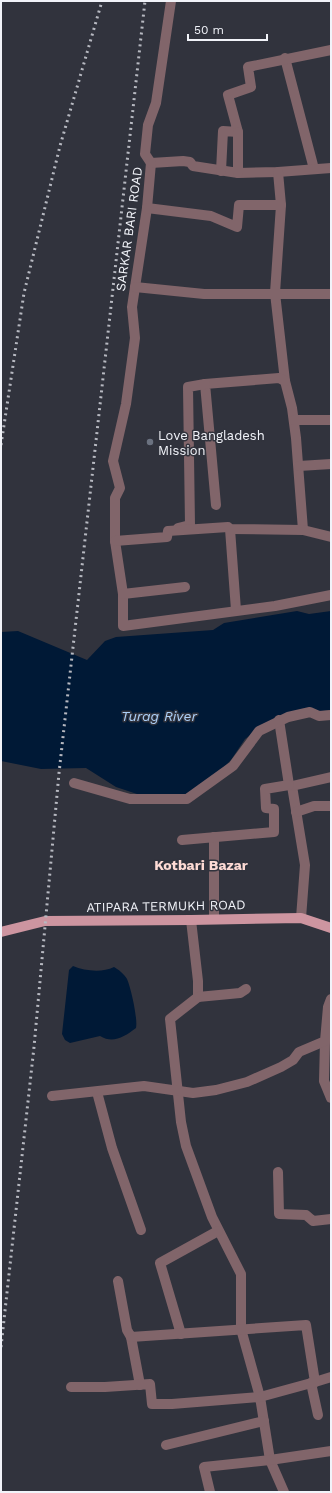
<svg xmlns="http://www.w3.org/2000/svg" width="332" height="1493" viewBox="0 0 332 1493" font-family="'Work Sans',sans-serif">
<style>
.water{fill:#001936}
.lines{fill:none;stroke-linecap:round;stroke-linejoin:round}
.minor{stroke:#81656a;stroke-width:10}
.major{stroke:#cd95a0;stroke-width:10}
.rail{stroke:#b7b9c1;stroke-width:3;stroke-dasharray:2 4;stroke-linecap:butt}
.worship-dot{fill:#6b7280;stroke:#31333d;stroke-width:1.5}
.labels{text-anchor:middle;dominant-baseline:central;stroke-width:3;stroke-linejoin:round;paint-order:stroke}
.street-label{font-size:13px;fill:#f1f3f9;stroke:#31333d}
.poi-label{font-size:13px;fill:#f1f3f9;stroke:#31333d;text-anchor:start}
.water-label{font-size:14px;font-style:italic;fill:#add0f8;stroke:#31333d}
.neighbourhood-label{font-size:14px;font-weight:bold;fill:#fedbd5;stroke:#31333d}
</style>
<rect width="100%" height="100%" fill="#31333d"/>
<!-- water -->
<g class="water">
<polygon points="297,611 309,614 331,611 331,710 295,714 265,724 245,739 231,760 196,795 167,804 116,787 86,768 41,769 1,761 1,632 18,631 87,660 105,641 116,637 213,630 224,623"/>
<path d="M73 966C85 971 102 973 114 967 118 969 125 975 127 979 131 988 138 1019 136 1028 124 1037 113 1044 100 1036L70 1043 65 1040 62 1034 69 970Z"/>
</g>
<g class="lines">
<!-- minor -->
<g class="minor">
<polyline points="285,58 314,169"/>
<polyline points="151,163 147,208 132,307 135,338 126,404 113,461 120,488 115,498 115,541 123,594 123,626 275,606 331,595"/>
<polyline points="151,163 183,161 190,162 193,166 238,173 278,172 331,168"/>
<polyline points="151,163 145,154 148,125 156,103 171,1"/>
<polyline points="221,171 223,131 238,132 228,95 251,87 248,67 331,50"/>
<polyline points="278,172 281,205 275,293 285,381 292,408 296,438 303,530"/>
<polyline points="238,173 238,132"/>
<polyline points="147,208 211,216 237,227 239,205 281,205"/>
<polyline points="135,287 204,294 331,294"/>
<polyline points="294,420 331,420"/>
<polyline points="299,466 331,464"/>
<polyline points="216,505 205,384 279,378 285,381"/>
<polyline points="178,528 190,525 188,387 205,384"/>
<polyline points="230,529 236,610"/>
<polyline points="115,541 167,537 168,531 228,527 230,529 303,530 331,537"/>
<polyline points="123,594 185,587"/>
<polyline points="279,720 289,785 292,786 305,865 301,918"/>
<polyline points="74,783 130,799 187,799 233,766 259,731 288,717 310,712 319,716 331,715"/>
<polyline points="292,786 331,777"/>
<polyline points="296,812 314,806 331,806"/>
<polyline points="214,837 214,919"/>
<polyline points="182,840 274,832 274,809 266,808 265,789 289,785"/>
<polyline points="191,920 198,981 198,997 170,1019 181,1122 186,1146 212,1217 241,1274 241,1329 260,1397 270,1460 284,1492"/>
<polyline points="198,997 240,993 246,989"/>
<polyline points="325,1041 324,1081 331,1098"/>
<polyline points="97,1092 112,1148 141,1230"/>
<polyline points="52,1096 144,1086 193,1093 216,1090 247,1082 281,1067 293,1060 299,1052 325,1041 328,1007 331,999"/>
<polyline points="278,1172 279,1214 306,1215 313,1221 331,1219"/>
<polyline points="181,1334 160,1263 218,1231"/>
<polyline points="131,1337 140,1385"/>
<polyline points="315,1382 331,1377"/>
<polyline points="311,1383 318,1415"/>
<polyline points="71,1387 105,1387 150,1384 152,1404 172,1404 260,1397 315,1382 306,1325 131,1337 127,1330 118,1281"/>
<polyline points="166,1445 264,1421"/>
<polyline points="210,1492 204,1467 270,1460 331,1451"/>
</g>
<!-- major -->
<polyline class="major" points="1,932 45,921 191,920 301,918 331,928"/>
<!-- rail -->
<g class="rail">
<polyline points="1,445 24,293 60,146 102,1"/>
<polyline points="1,1347 34,1047 59,773 145,1"/>
</g>
</g>
<!-- markers -->
<circle class="worship-dot" cx="150" cy="442" r="4"/>
<g class="labels">
<!-- street labels -->
<g class="street-label">
<text transform="translate(129 229) rotate(-82)">SARKAR BARI ROAD</text>
<text transform="translate(166 906) rotate(-1)">ATIPARA TERMUKH ROAD</text>
</g>
<!-- poi labels -->
<g class="poi-label">
<text x="158" y="435">Love Bangladesh<tspan x="158" dy="15">Mission</tspan></text>
</g>
<!-- water labels -->
<g class="water-label">
<text x="159" y="716">Turag River</text>
</g>
<!-- neighbourhood labels -->
<g class="neighbourhood-label">
<text x="201" y="865">Kotbari Bazar</text>
</g>
</g>
<!-- border -->
<rect width="332" height="1493" fill="none" stroke="#f1f3f9" stroke-width="4"/>
<!-- scale -->
<path d="M188 34v6h79v-6" fill="none" stroke="#f1f3f9" stroke-width="2"/>
<text x="194" y="34" font-size="12" fill="#f1f3f9" stroke="#31333d" stroke-width="3" paint-order="stroke">50 m</text>
</svg>
